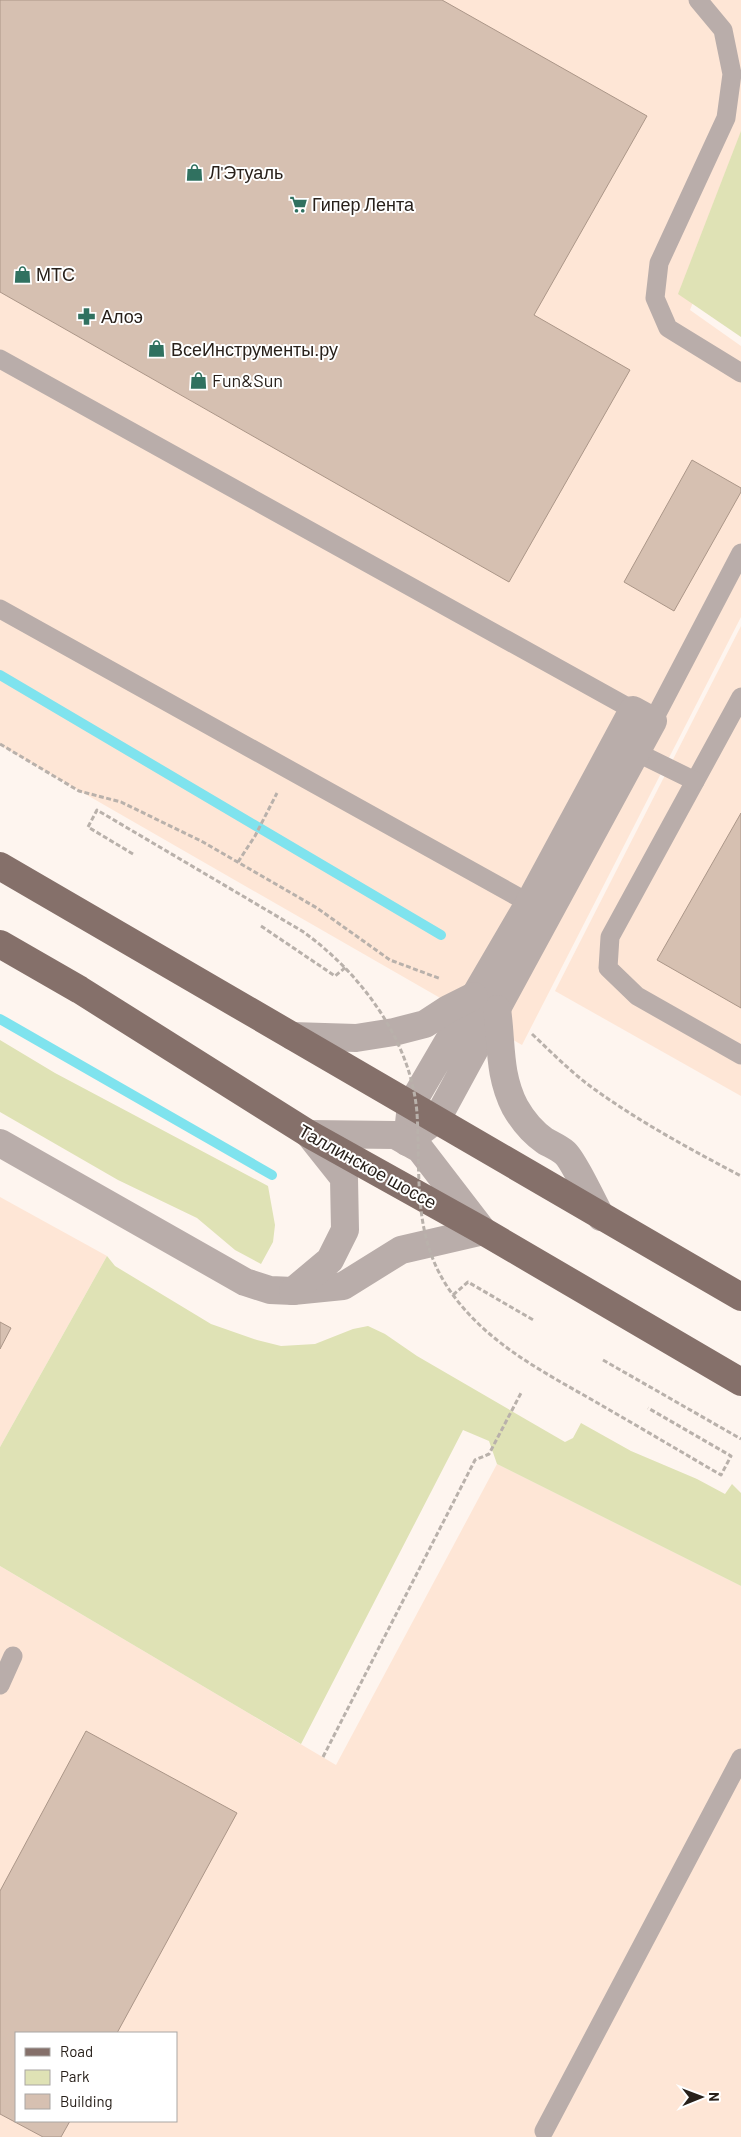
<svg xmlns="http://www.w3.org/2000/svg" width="741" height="2137" viewBox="0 0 741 2137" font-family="Barlow,sans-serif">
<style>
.built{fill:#fee6d6;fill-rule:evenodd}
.green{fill:#dfe2b5}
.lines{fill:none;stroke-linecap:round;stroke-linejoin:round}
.stream{stroke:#7fe3ee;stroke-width:10}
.building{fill:#d6c0b1;stroke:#ab9688}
.path{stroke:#b9b1ab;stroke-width:3;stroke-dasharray:5 2.5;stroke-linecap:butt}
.service{stroke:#b9adaa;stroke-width:19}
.minor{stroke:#b9adaa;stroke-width:28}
.primary{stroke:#85706a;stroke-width:28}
.path-bridge{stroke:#b9b1ab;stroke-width:3;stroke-dasharray:5 2.5;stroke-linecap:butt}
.labels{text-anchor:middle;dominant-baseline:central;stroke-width:4;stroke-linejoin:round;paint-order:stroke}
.poi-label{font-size:18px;fill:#28201a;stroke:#fff;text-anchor:start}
.street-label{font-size:18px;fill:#28201a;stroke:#fff}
</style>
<rect width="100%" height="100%" fill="#fef5ef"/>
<!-- built -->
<g class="built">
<polygon points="0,0 741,0 741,178 690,310 741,346 741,617 522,1045 0,745"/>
<polygon points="741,626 741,1096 555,991"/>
<polygon points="0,1197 107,1256 0,1447"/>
<path d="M497 1464 741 1586V2137H0V1566L336 1765ZM16 2033H176V2121H16Z"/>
</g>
<!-- green -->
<g class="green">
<polygon points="741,131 741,337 678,294"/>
<polygon points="0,1040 55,1073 268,1186 275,1225 273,1242 261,1264 235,1250 197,1218 118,1180 0,1112"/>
<polygon points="107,1256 115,1266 211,1324 257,1340 281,1346 315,1344 353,1329 368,1326 385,1334 417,1356 565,1442 573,1438 581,1423 631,1451 697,1479 725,1494 732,1484 741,1493 741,1586 497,1464 489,1441 463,1430 301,1744 0,1566 0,1447"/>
</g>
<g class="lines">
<!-- stream -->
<g class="stream">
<polyline points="0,675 441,935"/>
<polyline points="0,1019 272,1175"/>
</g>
</g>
<!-- building -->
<g class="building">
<polygon points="0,0 442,0 647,116 534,315 630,370 509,582 0,292"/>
<polygon points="692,460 741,488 741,492 674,611 624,582"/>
<polygon points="741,813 741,1008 657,960"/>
<polygon points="0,1322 11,1328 0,1349"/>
<polygon points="86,1731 237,1813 117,2033 16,2033 16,2121 70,2121 61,2137 43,2137 0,2114 0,1891"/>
</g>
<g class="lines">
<!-- path -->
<g class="path">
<polyline points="0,744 79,791 121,802 203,842 317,908 390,960 441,979"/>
<polyline points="238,862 255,836 277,793"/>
<polyline points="261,926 335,976 346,967"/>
<path d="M532 1034C550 1051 567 1068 586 1083 634 1119 688 1148 741 1176"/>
<polyline points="453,1295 468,1282 535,1321"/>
<polyline points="603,1360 741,1439"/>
<polyline points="323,1757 475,1460 489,1454 521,1393"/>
</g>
<!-- service -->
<g class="service">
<polyline points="698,0 723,30 732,74 726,118 659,263 655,298 668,328 741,373"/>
<polyline points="0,359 633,710"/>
<polyline points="0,609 529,903"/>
<polyline points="741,697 610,937 608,968 637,996 741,1055"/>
<polyline points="653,721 741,553"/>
<polyline points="636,752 695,781"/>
<polyline points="0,1685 13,1656"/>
<polyline points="544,2131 741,1758"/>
</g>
<!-- minor -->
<g class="minor">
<polygon points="633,710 653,721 437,1119 407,1142 411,1105 529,903"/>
<path d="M497 1009C502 1043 498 1074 515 1107 523 1121 532 1132 545 1141 552 1145 559 1148 565 1153 573 1160 594 1204 601 1217"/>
<polyline points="292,1036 356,1038 394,1032 425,1024 448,1009 474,996"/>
<polyline points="0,1143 245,1282 270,1290 293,1291 343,1286 401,1250 483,1231 420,1149 395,1135 309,1134"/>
<polyline points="293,1291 330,1260 345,1230 344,1178 309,1134"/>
</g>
<!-- primary -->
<g class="primary">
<polyline points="0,866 741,1297"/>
<polyline points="0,944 80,990 309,1134 483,1231 741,1382"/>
</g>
<!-- path-bridge -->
<path class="path-bridge" d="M133 854 88 827 97 810 302 931C360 972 411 1040 417 1113 421 1179 411 1238 453 1295 490 1345 542 1371 594 1401 636 1425 678 1450 721 1475L731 1456 648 1408"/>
</g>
<!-- icons -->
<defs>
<symbol id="shop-bare" viewBox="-9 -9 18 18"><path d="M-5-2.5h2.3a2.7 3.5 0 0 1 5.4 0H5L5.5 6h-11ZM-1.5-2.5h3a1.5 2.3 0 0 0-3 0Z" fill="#307160" stroke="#fff" stroke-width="2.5" paint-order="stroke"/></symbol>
<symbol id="supermarket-bare" viewBox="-9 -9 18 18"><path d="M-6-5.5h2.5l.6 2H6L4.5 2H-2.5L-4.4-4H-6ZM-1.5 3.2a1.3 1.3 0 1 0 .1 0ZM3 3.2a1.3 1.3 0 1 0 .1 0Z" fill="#307160" stroke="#fff" stroke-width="2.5" paint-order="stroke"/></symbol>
<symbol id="pharmacy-bare" viewBox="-9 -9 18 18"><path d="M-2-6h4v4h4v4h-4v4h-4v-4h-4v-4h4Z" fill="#307160" stroke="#fff" stroke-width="2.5" paint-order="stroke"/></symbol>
</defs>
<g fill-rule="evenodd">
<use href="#shop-bare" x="182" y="160" width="25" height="25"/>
<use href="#supermarket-bare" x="286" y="192" width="25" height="25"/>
<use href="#shop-bare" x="10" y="262" width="25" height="25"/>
<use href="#pharmacy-bare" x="74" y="304" width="25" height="25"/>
<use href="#shop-bare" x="144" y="336" width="25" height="25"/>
<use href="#shop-bare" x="186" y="368" width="25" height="25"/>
</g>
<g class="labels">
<!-- poi labels -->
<g class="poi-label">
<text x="209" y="172">Л'Этуаль</text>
<text x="312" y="204">Гипер Лента</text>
<text x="36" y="274">МТС</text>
<text x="101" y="316">Алоэ</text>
<text x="171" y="349">ВсеИнструменты.ру</text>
<text x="212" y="380">Fun&amp;Sun</text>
</g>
<!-- street labels -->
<g class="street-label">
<text transform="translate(368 1166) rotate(29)">Таллинское шоссе</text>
</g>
</g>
<!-- legend -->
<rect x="15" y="2032" width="162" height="90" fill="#ffffff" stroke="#a9a6a3"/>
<rect x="25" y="2048" width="25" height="8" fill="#85706a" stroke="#a9a6a3"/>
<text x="60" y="2057" font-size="15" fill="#28201a">Road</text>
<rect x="25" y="2070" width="25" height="15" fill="#dfe2b5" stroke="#a9a6a3"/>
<text x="60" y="2082" font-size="15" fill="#28201a">Park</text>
<rect x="25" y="2094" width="25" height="15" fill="#d6c0b1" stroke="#a9a6a3"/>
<text x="60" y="2107" font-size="15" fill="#28201a">Building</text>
<!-- north arrow -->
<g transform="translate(701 2097) rotate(89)" stroke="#ffffff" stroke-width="4" paint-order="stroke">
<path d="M0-4L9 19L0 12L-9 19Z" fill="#28201a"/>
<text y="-8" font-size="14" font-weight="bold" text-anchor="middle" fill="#28201a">N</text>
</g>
</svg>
